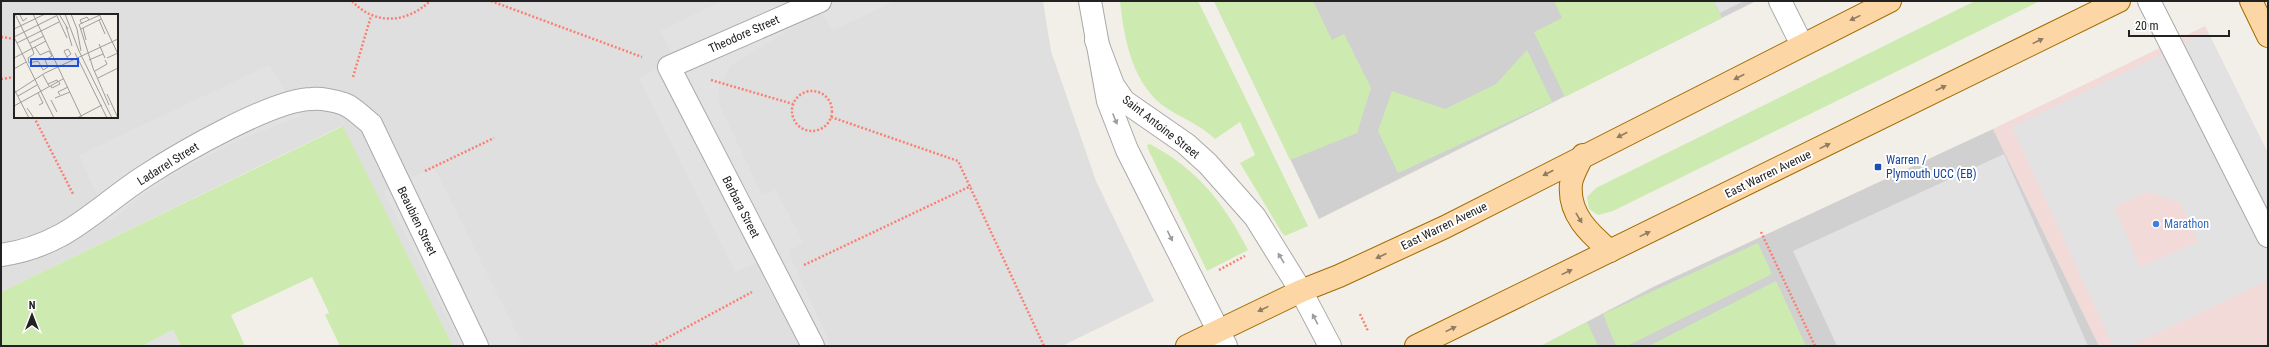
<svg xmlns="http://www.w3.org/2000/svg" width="2269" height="347" viewBox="0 0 2269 347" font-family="'Roboto Condensed',sans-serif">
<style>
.residential{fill:#e0dfdf;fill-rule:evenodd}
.commercial{fill:#f2dad9}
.religious{fill:#d0d0d0}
.grass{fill:#cdebb0}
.parking{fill:#e2e2e2;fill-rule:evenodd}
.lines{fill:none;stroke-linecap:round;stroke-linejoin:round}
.minor-casing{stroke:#a9a9a9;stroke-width:24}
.major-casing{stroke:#a06b00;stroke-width:24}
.path{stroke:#fa8072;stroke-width:2.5;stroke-dasharray:2 2;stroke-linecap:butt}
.minor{stroke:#fff;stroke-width:22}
.major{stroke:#fcd6a4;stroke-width:22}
.oneway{fill:#8f7c63}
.oneway2{fill:#9c9c9c}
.transit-dot{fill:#1a4fb4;stroke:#fff;stroke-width:1.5}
.shop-dot{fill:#3f7fe0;stroke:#fff;stroke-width:1.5}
.labels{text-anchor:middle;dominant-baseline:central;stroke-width:4;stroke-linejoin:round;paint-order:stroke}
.street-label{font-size:12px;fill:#222;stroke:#fff}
.transit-label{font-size:12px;fill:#164399;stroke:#fff;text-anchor:start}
.shop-label{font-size:12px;fill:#366cbe;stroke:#fff;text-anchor:start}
.inset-road{fill:none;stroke:#9f9d99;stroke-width:1}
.view{fill:#1d4ed8;fill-opacity:0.15;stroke:#1d4ed8;stroke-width:2}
.inset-edge{fill:none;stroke:#222;stroke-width:2}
</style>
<rect width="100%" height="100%" fill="#f2efe9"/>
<!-- residential -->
<path class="residential" d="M1 1H1043L1051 51 1096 181 1154 301 1062 346H453L342 126 1 292ZM15 15H117V117H15Z"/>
<!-- commercial -->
<polygon class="commercial" points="2205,26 2268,154 2268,346 2099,346 1993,129"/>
<!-- religious -->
<g class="religious">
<polygon points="1214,1 1756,1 1319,219"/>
<polygon points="1993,129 2099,346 1541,346 1653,287"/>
</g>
<!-- grass -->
<g class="grass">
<path d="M1120 1H1198L1308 226 1285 236 1282 233 1240 163 1255 155 1240 122 1215 139C1202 126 1184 119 1168 109 1133 87 1124 40 1120 1Z"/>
<polygon points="1214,1 1313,1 1332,40 1344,34 1371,88 1357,133 1290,160"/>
<polygon points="1554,1 1714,1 1722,18 1565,97 1534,32 1562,18"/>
<polygon points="1975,1 2040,1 1613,211 1598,215 1589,209 1587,197 1596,188"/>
<polygon points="1527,50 1552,102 1398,173 1378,131 1392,91 1445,109 1496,84"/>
<polygon points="343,126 453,346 340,346 325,315 329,313 312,277 231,315 245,346 181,346 173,330 142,346 1,346 1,292"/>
<path d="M1150 144C1198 170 1223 202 1248 250L1207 271 1148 149 1147 145Z"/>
<polygon points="1758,243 1772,274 1627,346 1616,346 1603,314"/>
<polygon points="1776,281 1806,346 1651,346 1651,345"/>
<polygon points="1587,322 1598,346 1541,346"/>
</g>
<!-- parking -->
<g class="parking">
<polygon points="722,1 895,1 832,31 824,15 818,13 731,65 718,90 720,106 762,195 776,190 803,242 788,251 831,346 800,346 759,262 735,272 639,78 675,60 660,31"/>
<polygon points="1714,1 1744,1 1720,13"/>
<path d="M2208 32 2268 153V280L2130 346H2113L2012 127ZM2148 192 2181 203 2198 242 2140 267 2114 207Z"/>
<polygon points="269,65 301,116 238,140 176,173 143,195 109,222 79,155"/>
<polygon points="2004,154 2088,346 1837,346 1793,251"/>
<polygon points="434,167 523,346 461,346 383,191"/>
<polygon points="173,330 181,346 142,346"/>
</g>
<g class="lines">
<defs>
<g id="minor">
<polyline points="1090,1 1108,101 1127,150 1226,346"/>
<polyline points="1780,1 1802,45"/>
<polyline points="2149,1 2268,236"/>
<polyline points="1096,40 1113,85 1124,101 1186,144 1208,164 1255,217 1301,291 1330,346"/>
<path d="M1 255C66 246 94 209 145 176 179 154 273 99 312 99 321 98 336 101 344 104 353 107 363 118 371 124L477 346"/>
<polyline points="813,346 669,67 820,1"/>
</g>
<g id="major">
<polyline points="2251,1 2268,36"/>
<path d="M1583 155C1579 164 1572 175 1571 184 1568 214 1589 233 1610 251"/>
<polyline points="1187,346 1301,291 1339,276 1445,227 1890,1"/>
<polyline points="1416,346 2119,1"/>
</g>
</defs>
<!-- minor casing -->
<use href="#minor" class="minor-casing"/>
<!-- major casing -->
<use href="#major" class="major-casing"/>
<!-- path -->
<g class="path">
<path d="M352 1C374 25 406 24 430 1"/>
<polyline points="491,1 642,57"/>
<polyline points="1,37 15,39"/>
<polyline points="353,77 371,16"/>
<polyline points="1,79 15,77"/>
<polyline points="711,80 793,104"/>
<circle cx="812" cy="111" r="20"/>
<polyline points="34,117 73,194"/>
<polyline points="831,117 958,161 1044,346"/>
<polyline points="425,171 494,138"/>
<polyline points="1761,232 1815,346"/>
<polyline points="804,265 971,186"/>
<polyline points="1219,270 1245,256"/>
<polyline points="1360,314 1368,331"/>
<polyline points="652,346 752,292"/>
</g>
<!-- minor -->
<use href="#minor" class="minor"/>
<!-- major -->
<use href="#major" class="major"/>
</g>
<!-- one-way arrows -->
<defs><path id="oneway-solid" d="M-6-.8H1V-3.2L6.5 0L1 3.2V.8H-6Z"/></defs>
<g class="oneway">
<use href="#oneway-solid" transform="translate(1855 18) rotate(154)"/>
<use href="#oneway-solid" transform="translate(2038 41) rotate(-26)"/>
<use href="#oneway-solid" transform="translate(1739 77) rotate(153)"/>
<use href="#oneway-solid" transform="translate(1941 88) rotate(-26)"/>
<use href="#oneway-solid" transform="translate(1622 135) rotate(153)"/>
<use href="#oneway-solid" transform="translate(1825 146) rotate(-26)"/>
<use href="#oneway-solid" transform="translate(1548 173) rotate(153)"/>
<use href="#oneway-solid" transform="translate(1579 218) rotate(59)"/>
<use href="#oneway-solid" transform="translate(1645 234) rotate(-26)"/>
<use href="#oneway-solid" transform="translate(1381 256) rotate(155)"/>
<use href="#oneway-solid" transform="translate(1567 272) rotate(-26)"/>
<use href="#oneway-solid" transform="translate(1263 309) rotate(154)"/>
<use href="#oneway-solid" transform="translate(1451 329) rotate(-26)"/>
</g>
<g class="oneway2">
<use href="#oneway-solid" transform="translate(1115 119) rotate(68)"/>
<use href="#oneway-solid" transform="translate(1170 236) rotate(64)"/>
<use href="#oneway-solid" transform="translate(1281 258) rotate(-121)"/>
<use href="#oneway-solid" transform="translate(1315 319) rotate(-118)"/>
</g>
<!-- markers -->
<rect class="transit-dot" x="1874" y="163" width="8" height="8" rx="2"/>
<circle class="shop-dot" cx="2156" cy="224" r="4"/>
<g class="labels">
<!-- street labels -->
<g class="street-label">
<text transform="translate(744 34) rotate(-24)">Theodore Street</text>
<text transform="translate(1161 127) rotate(38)">Saint Antoine Street</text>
<text transform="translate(168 164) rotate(-32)">Ladarrel Street</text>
<text transform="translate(1768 174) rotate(-26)">East Warren Avenue</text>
<text transform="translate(741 207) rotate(63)">Barbara Street</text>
<text transform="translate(417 221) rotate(64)">Beaubien Street</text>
<text transform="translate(1444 226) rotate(-26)">East Warren Avenue</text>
</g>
<!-- transit labels -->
<g class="transit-label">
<text x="1886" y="160">Warren /<tspan x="1886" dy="14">Plymouth UCC (EB)</tspan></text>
</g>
<!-- shop labels -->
<g class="shop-label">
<text x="2164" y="224">Marathon</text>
</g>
</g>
<!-- overview -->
<g transform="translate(14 14)">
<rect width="104" height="104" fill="#f2efe9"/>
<path class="inset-road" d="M1 0 18 34M9 0 6 1 9 7 13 4M19 0 68 104M42 0 53 24M45 0 54 15M51 0 65 37 98 104M57 0 63 15 67 37M85 0 104 40M85 6 91 20M65 10 79 54M66 10 88 0M68 10 66 6 73 3 75 6M52 12 58 32M69 14 72 26M0 15 31 0M67 15 87 5M0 23 40 104M0 23 42 2M3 29 45 8M16 29 30 22M85 30 91 44M21 33 26 41 35 37 38 42 31 46 34 53 29 56M18 34 20 40 14 44 15 49 24 47 29 56M61 39 67 51M53 43 50 37 54 35 57 40 53 43 54 46M0 44 32 27M93 44 104 39M75 46 89 40M67 51 93 104M79 54 95 91M0 55 12 48M81 57 93 50 91 46M29 61 35 72M84 64 104 54M34 70 43 66 44 68M37 72 38 74 46 70 45 68M0 75 15 104M0 79 31 59 104 25M24 79 29 89 25 91M93 80 104 104M46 81 44 78 54 73M4 82 23 71M41 84 56 78M37 86 43 98M0 92 49 65M13 94 20 104M63 104 88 91"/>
<path class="view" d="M17 45H64V52H17Z"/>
<rect width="104" height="104" class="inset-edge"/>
</g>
<!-- border -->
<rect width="2269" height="347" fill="none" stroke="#222222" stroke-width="4"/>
<!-- north arrow -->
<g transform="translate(32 315)" stroke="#ffffff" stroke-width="3" paint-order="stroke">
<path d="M0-3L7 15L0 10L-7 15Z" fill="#222222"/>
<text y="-6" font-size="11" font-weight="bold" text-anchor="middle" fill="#222222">N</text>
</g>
<!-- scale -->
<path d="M2129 30v6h100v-6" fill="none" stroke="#222222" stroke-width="2"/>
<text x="2135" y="30" font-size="12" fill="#222222" stroke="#ffffff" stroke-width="3" paint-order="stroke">20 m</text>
</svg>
